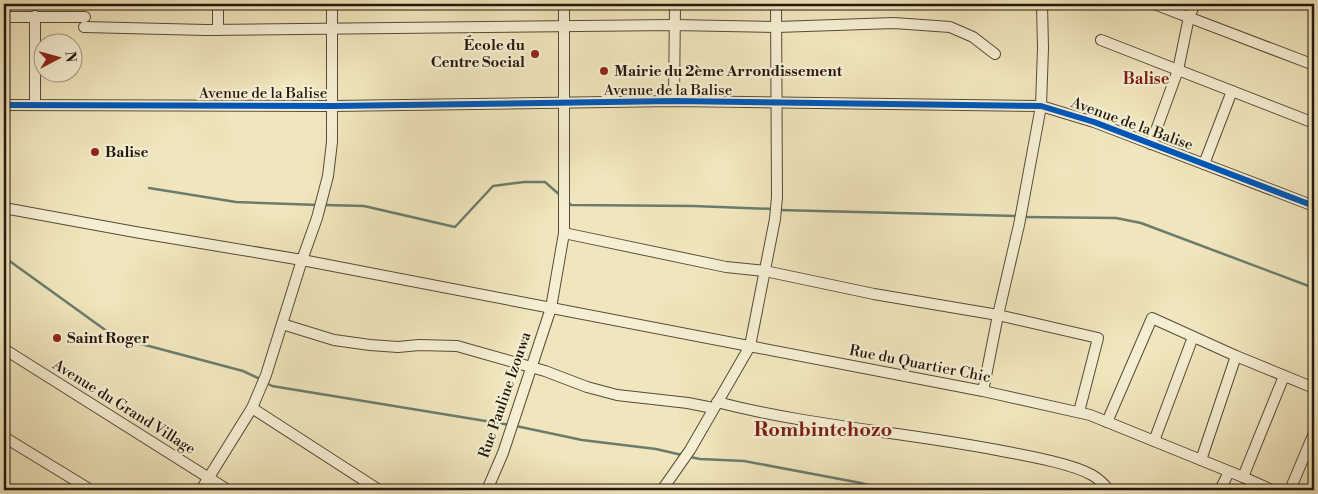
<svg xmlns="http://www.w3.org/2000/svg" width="1318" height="494" viewBox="0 0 1318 494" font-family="'Libre Bodoni',serif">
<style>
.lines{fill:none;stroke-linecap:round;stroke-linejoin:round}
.stream{stroke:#6a7c6d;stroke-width:2.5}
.minor-casing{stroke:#564b37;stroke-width:12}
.minor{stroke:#f5eed3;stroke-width:10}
.cycleway-casing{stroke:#f5eed3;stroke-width:9}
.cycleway{stroke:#0057b8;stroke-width:6}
.poi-dot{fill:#8f2418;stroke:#f5eed3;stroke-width:2}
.labels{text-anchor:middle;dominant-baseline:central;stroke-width:4.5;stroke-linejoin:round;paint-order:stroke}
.poi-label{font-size:15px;font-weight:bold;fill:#23180b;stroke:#f5eed3;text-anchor:start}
.street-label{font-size:15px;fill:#23180b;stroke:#f5eed3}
.neighbourhood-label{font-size:16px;font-weight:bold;fill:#7a1f14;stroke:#f5eed3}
.district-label{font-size:20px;font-weight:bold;fill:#7a1f14;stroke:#f5eed3}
</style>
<rect width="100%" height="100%" fill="#f0e5bc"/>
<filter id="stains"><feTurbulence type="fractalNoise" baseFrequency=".004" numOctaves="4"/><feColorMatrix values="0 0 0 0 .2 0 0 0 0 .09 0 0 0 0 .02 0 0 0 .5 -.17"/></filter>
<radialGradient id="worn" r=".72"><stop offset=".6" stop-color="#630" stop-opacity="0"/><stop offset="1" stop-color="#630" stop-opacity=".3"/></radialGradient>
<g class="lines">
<!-- stream -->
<g class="stream">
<polyline points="149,188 236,202 319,205"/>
<polyline points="567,201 571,205 694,206 773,209"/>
<polyline points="324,205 364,206 455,227 493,186 524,182 545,182 561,196"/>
<polyline points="778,210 1017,216"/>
<polyline points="1023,217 1116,218 1141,223 1314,288"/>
<polyline points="4,257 115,337 243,371 260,379"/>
<polyline points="265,382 272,386 510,425"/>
<polyline points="516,426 582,440 656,449 682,455"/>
<polyline points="690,457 700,459 744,461 861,483 886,490"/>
</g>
<defs>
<g id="minor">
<polyline points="1154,4 1314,65"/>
<polyline points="1308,4 1314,6"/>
<polyline points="35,16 35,105"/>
<polyline points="4,17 85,17"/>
<polyline points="84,27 206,30 674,25 777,27 894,23 950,27 973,37 995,54"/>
<polyline points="218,30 218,4"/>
<polyline points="1101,40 1314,123"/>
<polyline points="674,101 675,4"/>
<polyline points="4,105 333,106 674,101 1041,106 1094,122 1314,206"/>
<polyline points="1151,144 1178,70 1189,17 1195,4"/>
<polyline points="1204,164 1232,91"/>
<polyline points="4,208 135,232 302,260 983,391 1090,415 1243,477 1272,490"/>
<polyline points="564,233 726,267 765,271 874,294 998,315 1098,338 1079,412"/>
<polyline points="282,324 334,340 370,345 398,347 419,345 457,346 545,371 587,387 617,395 688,403 713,408"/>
<polyline points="4,349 228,490"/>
<polyline points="983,391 998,315 1019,225 1041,106 1043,48 1042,4"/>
<path d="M717 402C809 426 904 432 997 450 1023 455 1071 463 1092 475 1099 479 1104 484 1109 490"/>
<polyline points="252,408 379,490"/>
<polyline points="1107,422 1152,318 1236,356 1314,388"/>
<polyline points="4,437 91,490"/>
<polyline points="1154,441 1193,337"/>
<polyline points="1201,460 1236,356"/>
<polyline points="1243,477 1284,376"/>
<polyline points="201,490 252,408 266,375 302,260 317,218 328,176 332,142 332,4"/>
<polyline points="487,490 503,453 551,308 564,233 564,4"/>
<polyline points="662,490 690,450 750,346 775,219 777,197 776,4"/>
<polyline points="1220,490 1229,472"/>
<polyline points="1290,490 1314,433"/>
</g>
</defs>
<!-- minor casing -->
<use href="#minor" class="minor-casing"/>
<!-- minor -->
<use href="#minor" class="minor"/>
<defs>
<polyline id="cycleway" points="4,105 333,106 674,101 1041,106 1094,122 1314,206"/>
</defs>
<!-- cycleway casing -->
<use href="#cycleway" class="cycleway-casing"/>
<!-- cycleway -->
<use href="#cycleway" class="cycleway"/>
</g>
<!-- markers -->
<g class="poi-dot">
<circle cx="535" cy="54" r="5"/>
<circle cx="604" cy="71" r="5"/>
<circle cx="95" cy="152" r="5"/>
<circle cx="57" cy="338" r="5"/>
</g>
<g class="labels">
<!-- poi labels -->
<g class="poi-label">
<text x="525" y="45" text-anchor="end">École du<tspan x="525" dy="17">Centre Social</tspan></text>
<text x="614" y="71">Mairie du 2ème Arrondissement</text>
<text x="105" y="152">Balise</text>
<text x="67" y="338">Saint Roger</text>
</g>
<!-- street labels -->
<g class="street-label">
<text x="668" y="90">Avenue de la Balise</text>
<text x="263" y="93">Avenue de la Balise</text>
<text transform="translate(1132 124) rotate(20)">Avenue de la Balise</text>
<text transform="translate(920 364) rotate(11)">Rue du Quartier Chic</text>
<text transform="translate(505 395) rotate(-71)">Rue Pauline Izouwa</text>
<text transform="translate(124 407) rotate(32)">Avenue du Grand Village</text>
</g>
<!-- neighbourhood labels -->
<g class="neighbourhood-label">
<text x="1146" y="79">Balise</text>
</g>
<!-- district labels -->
<g class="district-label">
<text x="823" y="430">Rombintchozo</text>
</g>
</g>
<!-- margin -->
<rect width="1318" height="494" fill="none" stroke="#f0e5bc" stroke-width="20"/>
<rect x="5" y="5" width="1308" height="484" fill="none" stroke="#23180b" stroke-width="2.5"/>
<rect x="10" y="10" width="1298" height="474" fill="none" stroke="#23180b"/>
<!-- north arrow -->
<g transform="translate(58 58) rotate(84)"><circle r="24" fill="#f5eed3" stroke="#a19883"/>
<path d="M0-4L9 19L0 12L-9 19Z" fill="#8f2418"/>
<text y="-8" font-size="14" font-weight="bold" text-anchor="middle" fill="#23180b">N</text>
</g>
<rect width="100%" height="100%" filter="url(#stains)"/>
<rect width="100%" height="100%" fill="url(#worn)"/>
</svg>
